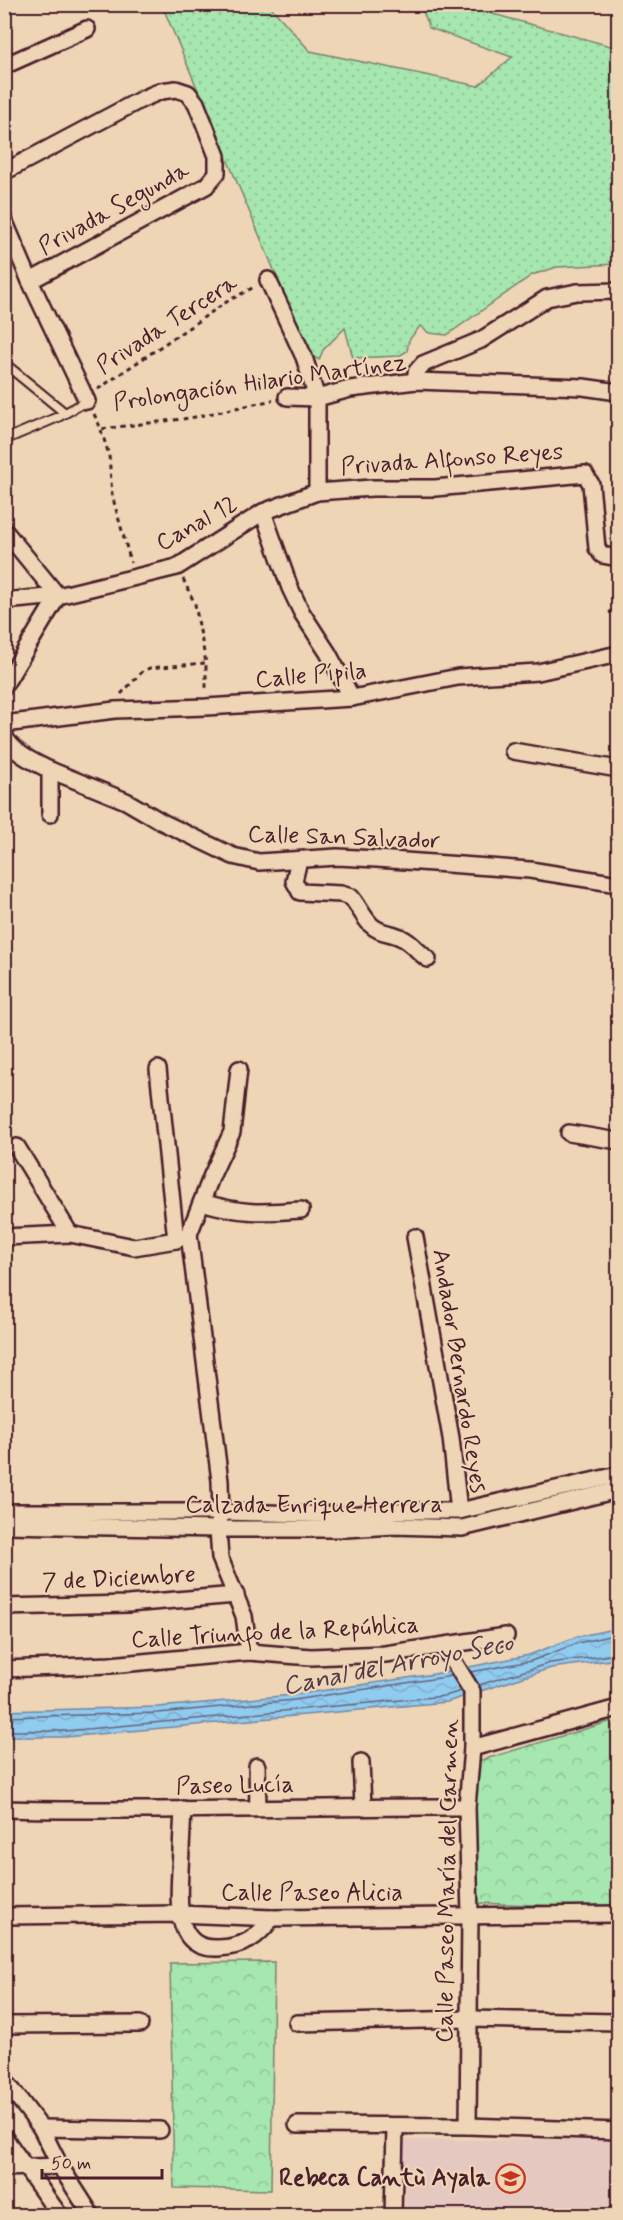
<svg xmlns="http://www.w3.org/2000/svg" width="623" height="2220" viewBox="0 0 623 2220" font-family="Mynerve,sans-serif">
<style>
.built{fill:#e5c9c0}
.grass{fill:url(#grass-dots);stroke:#78826d;stroke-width:1.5}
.forest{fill:url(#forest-crowns);stroke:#78826d;stroke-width:1.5}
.water{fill:url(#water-waves);stroke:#7486a1;stroke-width:1.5}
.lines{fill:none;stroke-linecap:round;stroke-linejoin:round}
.shore{stroke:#66647a;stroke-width:1.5}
.lane-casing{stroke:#4a1f2b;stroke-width:12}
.street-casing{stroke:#4a1f2b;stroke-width:20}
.path{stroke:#4a1f2b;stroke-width:3;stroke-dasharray:4.5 4.5;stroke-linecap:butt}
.lane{stroke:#edd5b5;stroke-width:8}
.street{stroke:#edd5b5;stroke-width:15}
.labels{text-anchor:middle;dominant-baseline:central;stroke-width:4.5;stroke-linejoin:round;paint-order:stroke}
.street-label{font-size:24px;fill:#4a1f2b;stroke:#edd5b5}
.poi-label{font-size:24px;font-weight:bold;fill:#4a1f2b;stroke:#edd5b5;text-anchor:end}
.water-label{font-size:26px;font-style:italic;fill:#543949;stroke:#edd5b5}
</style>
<defs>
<pattern id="grass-dots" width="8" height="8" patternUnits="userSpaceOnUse" patternTransform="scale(1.5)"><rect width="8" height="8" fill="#a6e6af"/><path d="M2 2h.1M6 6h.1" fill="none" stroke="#90c597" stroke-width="1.8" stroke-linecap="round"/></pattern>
<pattern id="forest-crowns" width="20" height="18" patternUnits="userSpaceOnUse" patternTransform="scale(1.5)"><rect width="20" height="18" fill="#a6e6af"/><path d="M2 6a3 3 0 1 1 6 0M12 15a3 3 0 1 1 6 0" fill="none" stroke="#90c597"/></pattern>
<pattern id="water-waves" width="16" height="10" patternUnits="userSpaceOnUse" patternTransform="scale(1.5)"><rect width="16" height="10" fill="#90cbf0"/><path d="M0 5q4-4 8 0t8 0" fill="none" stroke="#7eaece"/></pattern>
</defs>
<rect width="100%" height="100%" fill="#edd5b5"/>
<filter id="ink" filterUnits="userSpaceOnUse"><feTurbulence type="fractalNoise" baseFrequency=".0167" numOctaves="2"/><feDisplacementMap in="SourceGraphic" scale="12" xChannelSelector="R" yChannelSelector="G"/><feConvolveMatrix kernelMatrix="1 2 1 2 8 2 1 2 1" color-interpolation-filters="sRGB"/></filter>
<g filter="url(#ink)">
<!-- built -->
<polygon class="built" points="404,2140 618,2140 618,2215 405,2215"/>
<!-- grass -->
<polygon class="grass" points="162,5 269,5 310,51 478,86 512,57 429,28 421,5 484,5 482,11 618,48 618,264 557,267 532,275 447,335 429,333 420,326 409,340 407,351 399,356 353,358 345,328 323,350 319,360 310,355"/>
<!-- forest -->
<g class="forest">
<polygon points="612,1721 614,1908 478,1903 475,1762"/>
<polygon points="274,1962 271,2190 174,2188 170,1963"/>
</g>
<!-- water -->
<polygon class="water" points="618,1628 618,1659 551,1668 447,1702 65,1737 5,1737 4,1711 158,1707 293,1695 434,1674 529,1655 576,1637"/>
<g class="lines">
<!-- shore -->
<g class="shore">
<polyline points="471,1672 531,1661 578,1643 618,1634"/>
<polyline points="479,1685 550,1663 618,1654"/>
<polyline points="4,1717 158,1713 294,1700 452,1676"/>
<polyline points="4,1731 65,1731 445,1696 461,1691"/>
</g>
<defs>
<g id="lane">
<polyline points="4,363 65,413"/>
<polyline points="11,437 58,417 87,401"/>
</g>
<g id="street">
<polyline points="4,66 87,29"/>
<polyline points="4,172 142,99 161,91 176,89 188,93 196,103 217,156 217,173 206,186 30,281"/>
<polyline points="4,220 30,281 87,401"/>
<polyline points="416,381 416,372 423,364 481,340 547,298 577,292 618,291"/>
<polyline points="287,397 317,398 350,389 416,381 583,387 618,392"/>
<polyline points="317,492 372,488 435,488 585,474 591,484 597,548 602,555 618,558"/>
<polyline points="263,512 290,588 302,613 328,653 352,698"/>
<polyline points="4,530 58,596 4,686"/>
<polyline points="4,601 58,596 177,567 263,512 317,492 317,398 304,357 268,280"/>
<polyline points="4,724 115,710 206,707 352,698 458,677 538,672 618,654"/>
<path d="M4 736C15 754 32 761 50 770V814"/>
<polyline points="513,751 618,769"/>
<polyline points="50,770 126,801 162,822 233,856 259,862 337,857 377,859 530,870 618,884"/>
<path d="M299 860 294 881 300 892 341 894 351 897C358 905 363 917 371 925 380 934 392 932 402 938 413 943 418 953 428 959"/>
<polyline points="158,1069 176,1240"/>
<polyline points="239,1069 232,1132 212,1175 189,1234 220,1481 221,1512 218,1529 220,1558 244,1616 249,1652"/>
<polyline points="569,1133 618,1141"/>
<polyline points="17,1147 70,1234"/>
<path d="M202 1202C241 1214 261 1213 301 1210"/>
<polyline points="4,1237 70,1234 134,1247 176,1240 189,1234"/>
<polyline points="415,1237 451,1438 459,1511"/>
<polyline points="4,1512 221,1512 348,1515 397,1511 459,1511 618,1475"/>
<polyline points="4,1525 218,1529 346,1529 394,1526 462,1528 618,1490"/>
<polyline points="4,1607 128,1604 236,1595"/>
<polyline points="441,1646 452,1659 472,1691 472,1748 467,1807 470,1915 468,2126"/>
<polyline points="4,1669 110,1665 249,1652 311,1657 385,1654 506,1636"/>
<polyline points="472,1748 618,1708"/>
<polyline points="361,1762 363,1806"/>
<polyline points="257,1766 258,1808"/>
<path d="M4 1809C159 1813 313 1806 467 1807"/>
<path d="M183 1809C182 1830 181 1850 180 1870 179 1900 173 1950 218 1948 244 1947 257 1938 272 1918"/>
<polyline points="4,1916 179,1914 272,1918 618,1914"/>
<polyline points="297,2023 469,2019 618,2022"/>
<polyline points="4,2025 140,2024"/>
<polyline points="4,2079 41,2128 60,2166 92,2216"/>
<polyline points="297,2125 468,2126 618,2131"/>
<polyline points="41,2128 160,2130"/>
<polyline points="4,2137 60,2216"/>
<polyline points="4,2168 60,2166"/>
<polyline points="393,2216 395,2127"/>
</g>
</defs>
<!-- lane casing -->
<use href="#lane" class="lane-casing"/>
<!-- street casing -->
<use href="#street" class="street-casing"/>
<!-- path -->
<g class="path">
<polyline points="98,389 228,301 256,286"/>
<polyline points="94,414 101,429 190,418 273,400"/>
<polyline points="101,430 109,455 112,495 131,563"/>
<polyline points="183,579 195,604 206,663 206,692"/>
<polyline points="609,613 618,608"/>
<polyline points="121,694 143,671 150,668 205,663"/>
</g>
<!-- lane -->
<use href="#lane" class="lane"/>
<!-- street -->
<use href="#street" class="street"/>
</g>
</g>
<!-- icons -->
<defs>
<symbol id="school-ring" viewBox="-11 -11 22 22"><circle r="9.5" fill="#edd5b5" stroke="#c8321e" stroke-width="1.5"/><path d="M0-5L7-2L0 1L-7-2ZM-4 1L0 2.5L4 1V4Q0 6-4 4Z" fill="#c8321e"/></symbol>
</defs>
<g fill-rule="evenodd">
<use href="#school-ring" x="494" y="2162" width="33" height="33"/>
</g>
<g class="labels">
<!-- street labels -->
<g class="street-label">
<text transform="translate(114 209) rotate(-29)">Privada Segunda</text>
<text transform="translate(167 325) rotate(-33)">Privada Tercera</text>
<text transform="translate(260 383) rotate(-8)">Prolongación Hilario Martínez</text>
<text transform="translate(452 460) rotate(-4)">Privada Alfonso Reyes</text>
<text transform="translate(197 524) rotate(-29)">Canal 12</text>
<text transform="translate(311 676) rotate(-5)">Calle Pípila</text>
<text transform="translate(344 838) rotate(2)">Calle San Salvador</text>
<text transform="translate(459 1371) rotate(81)">Andador Bernardo Reyes</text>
<text x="314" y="1505">Calzada Enrique Herrera</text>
<text transform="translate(119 1579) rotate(-3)">7 de Diciembre</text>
<text transform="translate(275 1633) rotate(-3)">Calle Triunfo de la República</text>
<text transform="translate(235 1786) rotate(-1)">Paseo Lucía</text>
<text transform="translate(448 1881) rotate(-89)">Calle Paseo María del Carmen</text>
<text x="312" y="1893">Calle Paseo Alicia</text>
</g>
<!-- poi labels -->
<g class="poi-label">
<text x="490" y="2178">Rebeca Cantù Ayala</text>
</g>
<!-- water labels -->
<g class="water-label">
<text transform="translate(398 1665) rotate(-11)">Canal del Arroyo Seco</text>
</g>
</g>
<!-- margin -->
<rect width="623" height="2220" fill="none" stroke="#edd5b5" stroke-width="24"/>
<rect x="12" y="12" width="599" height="2196" fill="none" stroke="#4a1f2b" stroke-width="2" filter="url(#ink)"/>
<!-- scale -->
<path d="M42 2169v9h120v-9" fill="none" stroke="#4a1f2b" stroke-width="3"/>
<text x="51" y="2169" font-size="18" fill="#4a1f2b" stroke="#edd5b5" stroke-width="4.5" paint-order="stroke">50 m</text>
</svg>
